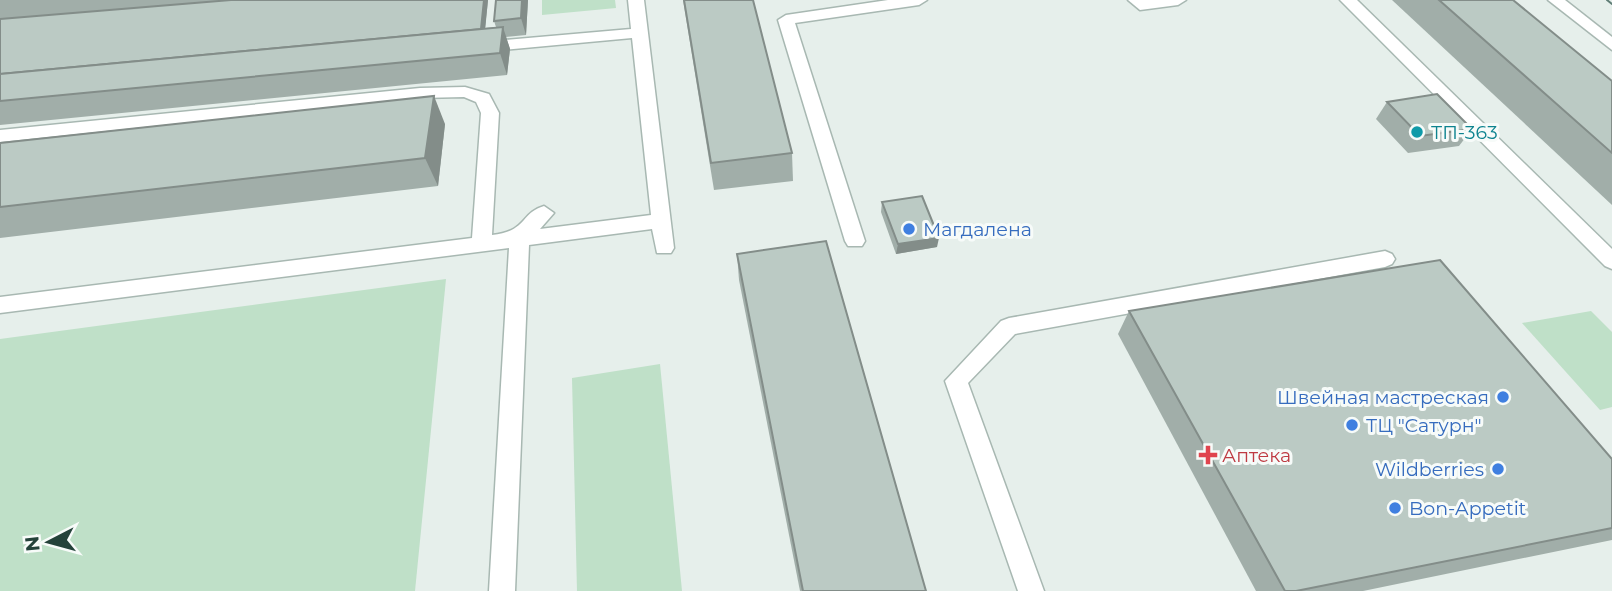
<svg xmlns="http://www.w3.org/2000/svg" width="1612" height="591" viewBox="0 0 1612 591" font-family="Montserrat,sans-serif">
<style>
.green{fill:#bfe0c8}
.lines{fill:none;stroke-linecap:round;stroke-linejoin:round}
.lane-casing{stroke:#a8b8b2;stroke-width:3}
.lane{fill:#fff;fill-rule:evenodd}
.tram{stroke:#5f7d75;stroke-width:2}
.wall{fill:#a1aea9}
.shaded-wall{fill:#838d89}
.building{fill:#bbcac4;stroke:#838d89;stroke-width:2}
.culture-dot{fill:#0f9aa8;stroke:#f7fbf9;stroke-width:2.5}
.shop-dot{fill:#3f7fe0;stroke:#f7fbf9;stroke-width:2.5}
.health-dot{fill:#e0444e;stroke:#f7fbf9;stroke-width:2.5}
.labels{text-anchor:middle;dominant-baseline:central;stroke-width:6;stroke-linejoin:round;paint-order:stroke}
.culture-label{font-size:19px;fill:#0d838f;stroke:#f7fbf9;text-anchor:start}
.shop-label{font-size:19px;fill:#366cbe;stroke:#f7fbf9;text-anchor:start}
.health-label{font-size:19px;fill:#be3a42;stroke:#f7fbf9;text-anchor:start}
</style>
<rect width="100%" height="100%" fill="#e6efeb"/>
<!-- green -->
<g class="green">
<polygon points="542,0 615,0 616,8 542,15"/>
<polygon points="446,279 415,591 0,591 0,339"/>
<polygon points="1591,311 1612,332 1612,407 1600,410 1522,323"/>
<polygon points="660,364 682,591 577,591 572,378"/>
</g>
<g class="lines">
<defs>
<g id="lane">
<path d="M628 0H644L674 248 671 253H657L652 229 529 245 515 591H489L509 248 0 313V297L472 238 481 113 476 102 464 97 420 98 0 142V130L420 88 465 87 489 94 499 113 492 235C528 231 520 213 544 206L554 213 540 229 651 215 632 38 481 52 473 47 481 42 631 29Z"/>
<polygon points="888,0 927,0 919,5 795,23 865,241 862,246 848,246 845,241 778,20 786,15"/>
<polygon points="1128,0 1186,0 1178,5 1140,10"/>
<polygon points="1340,0 1357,0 1612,249 1612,269 1605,266"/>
<polygon points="1548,0 1565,0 1612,37 1612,50"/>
<polygon points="1385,251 1392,254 1395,259 1392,264 1385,267 1015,334 968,383 1044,591 1018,591 945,381 1001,321 1009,318"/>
</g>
</defs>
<!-- lane casing -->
<use href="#lane" class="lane-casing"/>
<!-- lane -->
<use href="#lane" class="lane"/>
<!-- tram -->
<polyline class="tram" points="1607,0 1612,4"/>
</g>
<!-- wall -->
<g class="wall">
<polygon points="0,0 488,0 485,28 496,27 494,21 496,0 528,0 526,35 506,37 510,49 507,75 0,125"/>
<polygon points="683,0 753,0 792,153 793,181 714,190"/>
<polygon points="1392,0 1513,0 1612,81 1612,205"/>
<polygon points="1387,102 1472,129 1459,146 1408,153 1376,119"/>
<polygon points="445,124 438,186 0,238 0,143"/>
<polygon points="882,202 937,247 896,254 881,212"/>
<polygon points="737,254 926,591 800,591 739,280"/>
<polygon points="1129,311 1612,459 1612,540 1363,591 1256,591 1118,334"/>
</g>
<!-- shaded-wall -->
<g class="shaded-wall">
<polygon points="484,0 488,0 484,41 480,32"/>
<polygon points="522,0 528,0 526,35 521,18"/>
<polygon points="503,27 510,49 507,75 500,53"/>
<polygon points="434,96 445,124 438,186 425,158"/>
<polygon points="939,238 937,247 896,254 898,244"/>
</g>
<!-- building -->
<g class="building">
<polygon points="231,0 484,0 481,29 0,74 0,19"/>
<polygon points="496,0 522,0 521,18 494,21"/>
<polygon points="684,0 753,0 792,153 711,163"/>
<polygon points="1439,0 1513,0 1612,81 1612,153"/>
<polygon points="503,27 500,53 0,101 0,74"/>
<polygon points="1437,94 1472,129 1420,136 1387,102"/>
<polygon points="434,96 425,158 0,207 0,143"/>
<polygon points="922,196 939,238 898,244 882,202"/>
<polygon points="826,241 926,591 803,591 737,254"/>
<polygon points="1440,260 1612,459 1612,528 1296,591 1285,591 1129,311"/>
</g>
<!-- markers -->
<circle class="culture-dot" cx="1417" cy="132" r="7"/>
<g class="shop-dot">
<circle cx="909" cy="229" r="7"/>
<circle cx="1503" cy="397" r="7"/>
<circle cx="1352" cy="425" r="7"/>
<circle cx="1498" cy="469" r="7"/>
<circle cx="1395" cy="508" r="7"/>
</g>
<path class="health-dot" d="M1204.5 444.5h7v7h7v7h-7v7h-7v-7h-7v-7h7z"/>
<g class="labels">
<!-- culture labels -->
<g class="culture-label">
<text x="1431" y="132">ТП-363</text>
</g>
<!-- shop labels -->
<g class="shop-label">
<text x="923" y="229">Магдалена</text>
<text x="1489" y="397" text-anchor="end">Швейная мастреская</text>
<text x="1366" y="425">ТЦ "Сатурн"</text>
<text x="1484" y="469" text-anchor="end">Wildberries</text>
<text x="1409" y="508">Bon-Appetit</text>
</g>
<!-- health labels -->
<g class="health-label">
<text x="1222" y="455">Аптека</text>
</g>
</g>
<!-- north arrow -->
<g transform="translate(49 542) rotate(264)" stroke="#f7fbf9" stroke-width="5" paint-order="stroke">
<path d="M0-5L12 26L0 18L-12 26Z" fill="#24423a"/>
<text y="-10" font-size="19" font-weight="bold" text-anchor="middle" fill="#24423a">N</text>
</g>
</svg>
